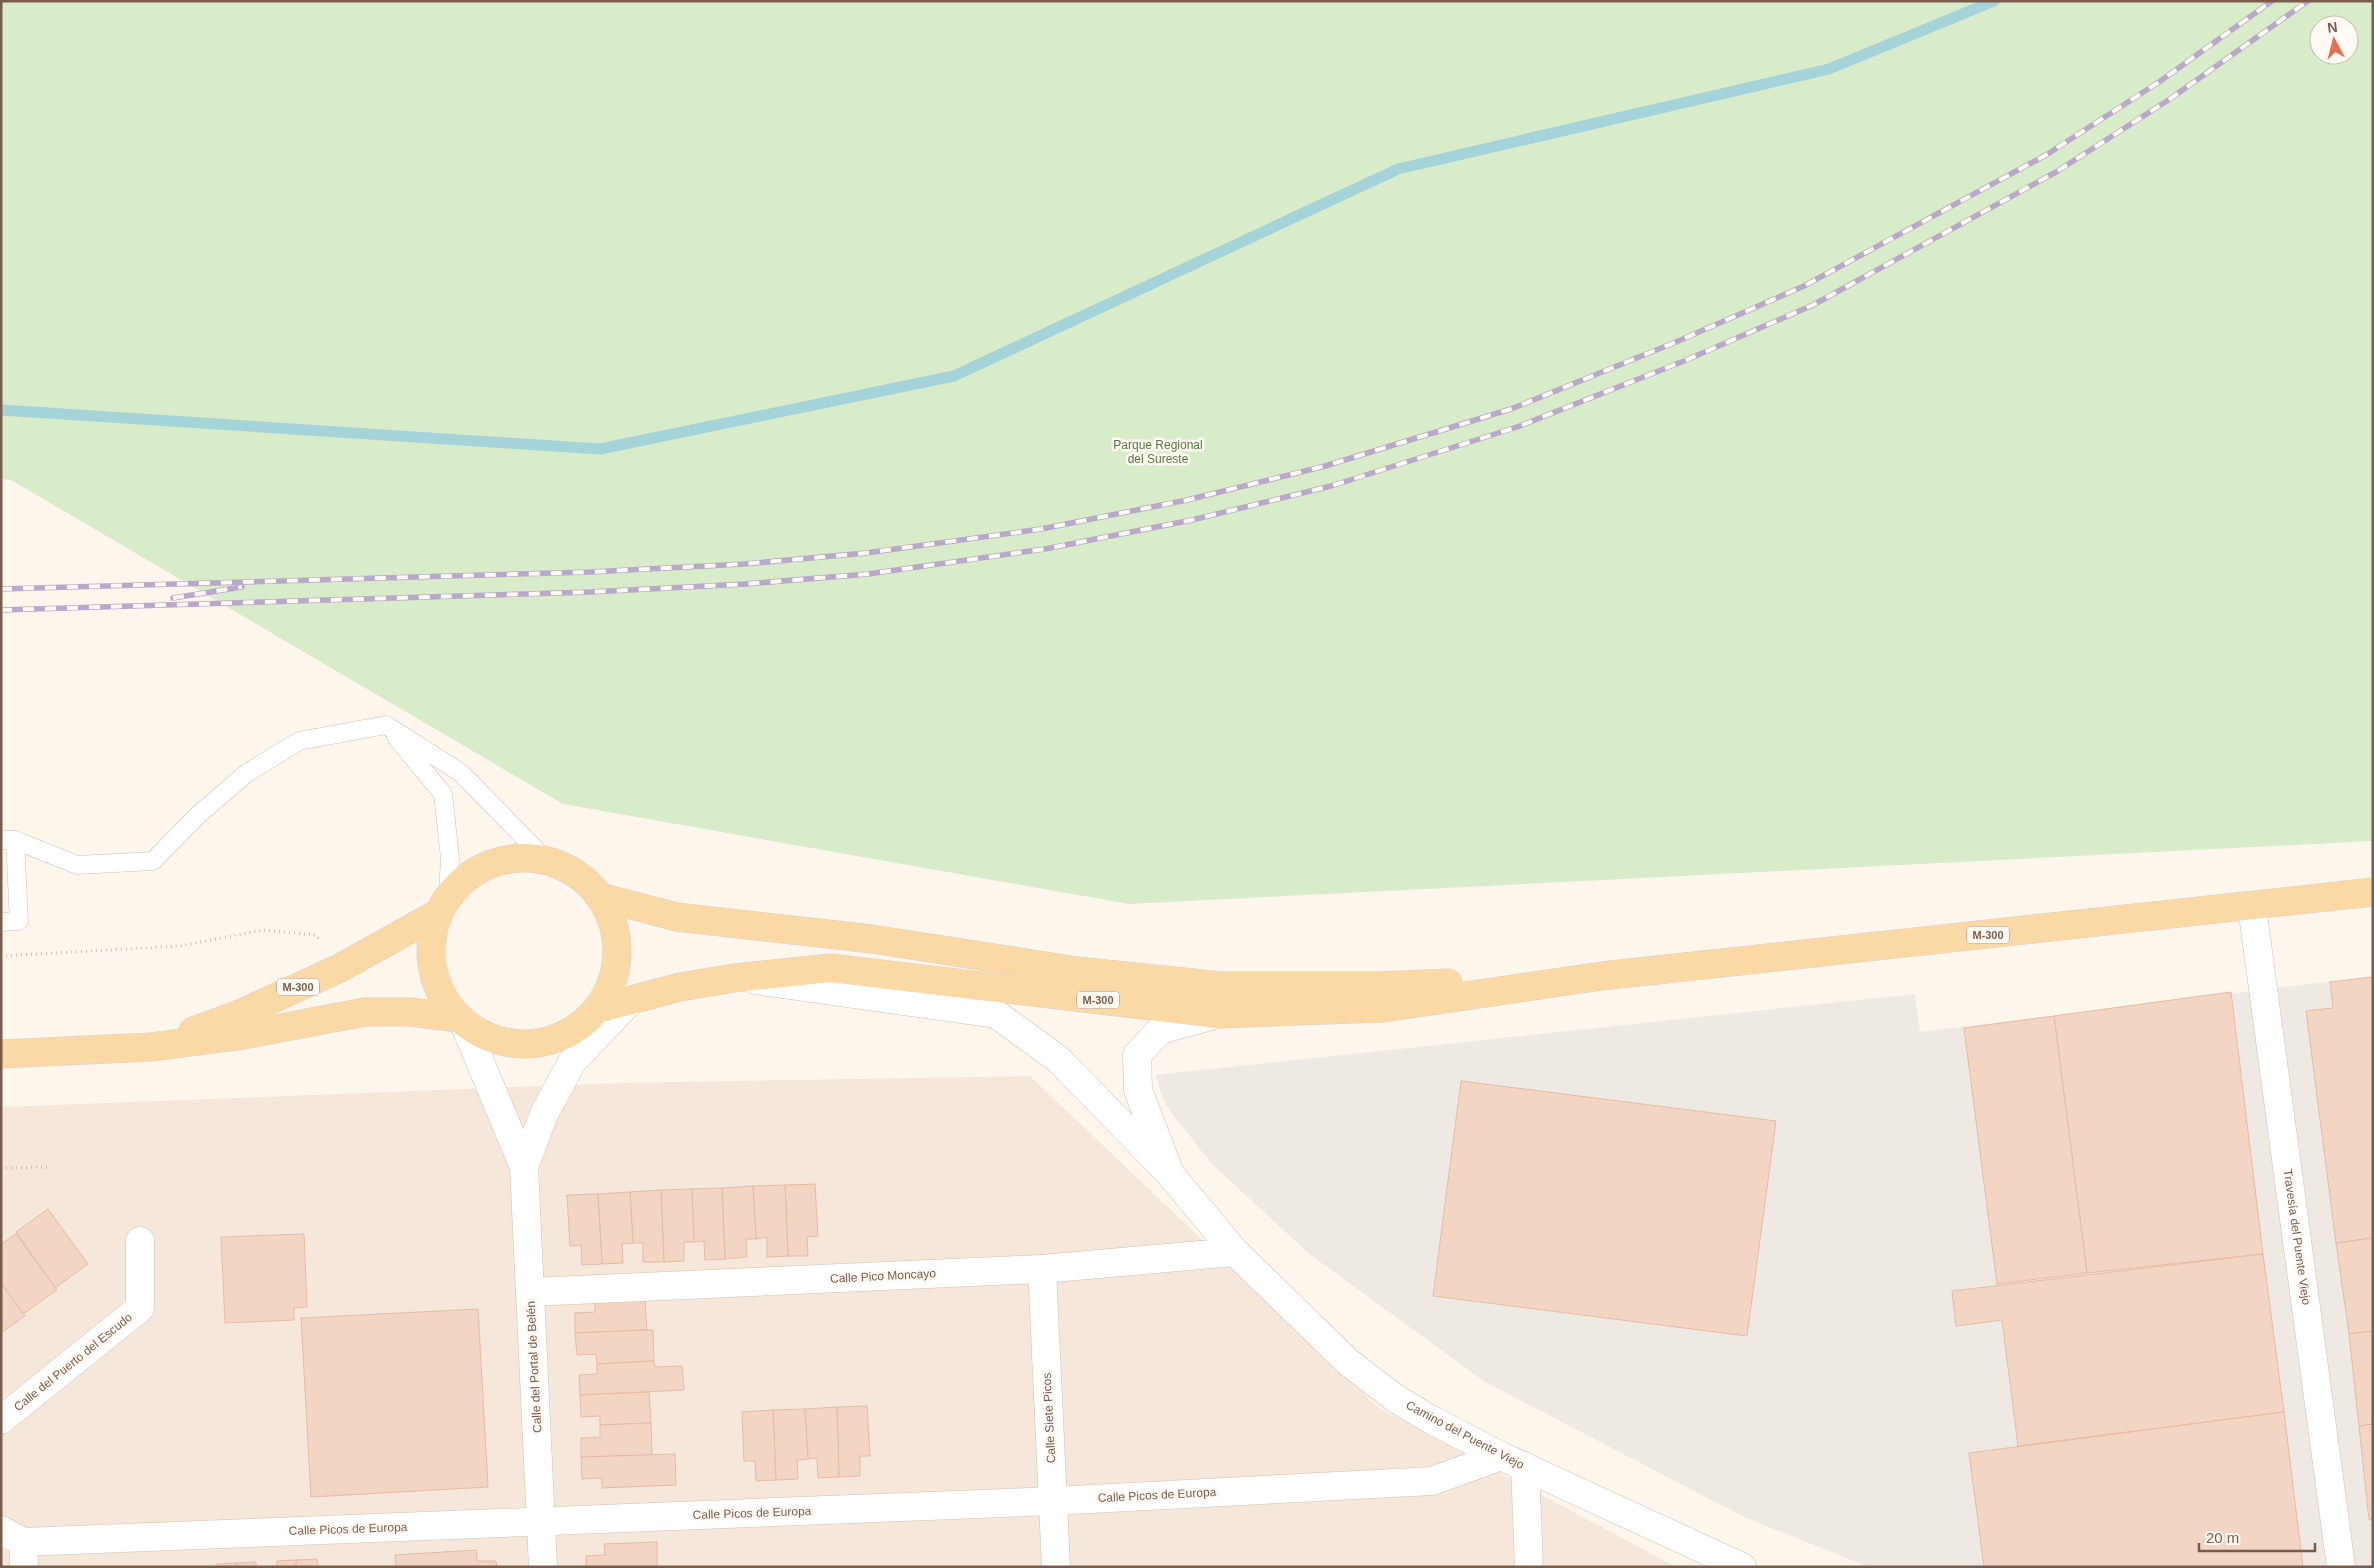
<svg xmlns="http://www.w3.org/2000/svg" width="2374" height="1568" viewBox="0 0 2374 1568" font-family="Arial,sans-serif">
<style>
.residential{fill:#f5e8da}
.industrial{fill:#efe9e4}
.green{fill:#d8ecc9;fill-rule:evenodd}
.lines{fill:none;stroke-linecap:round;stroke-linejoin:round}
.stream{stroke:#a5d3da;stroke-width:11}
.building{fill:#f3d5c3;stroke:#e6bba3}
.lane-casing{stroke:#d1beb0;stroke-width:19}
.street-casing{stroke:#d1beb0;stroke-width:29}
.primary-casing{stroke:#dad1cd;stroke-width:29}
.path{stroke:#d9b8a5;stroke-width:3;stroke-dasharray:1 4;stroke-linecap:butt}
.lane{stroke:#fff;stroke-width:18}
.street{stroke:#fff;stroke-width:28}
.primary{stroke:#fbd9a5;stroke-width:28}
.rail-casing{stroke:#b9a8c9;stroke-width:5.5}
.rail{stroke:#fffaf3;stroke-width:4;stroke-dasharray:11;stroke-linecap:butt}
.labels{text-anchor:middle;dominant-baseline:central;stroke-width:5;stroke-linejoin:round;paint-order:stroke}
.shield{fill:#fffaf3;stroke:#a28b7f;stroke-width:1}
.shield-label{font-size:11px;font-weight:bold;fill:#7a5c4d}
.park-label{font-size:12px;fill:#537a41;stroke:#fffaf3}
.street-label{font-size:12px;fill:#7a5c4d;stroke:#fffaf3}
</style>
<rect width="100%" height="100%" fill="#fdf6ec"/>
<!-- residential -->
<polygon class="residential" points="1030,1076 1378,1407 1676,1567 1,1567 1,1107 621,1083"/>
<!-- industrial -->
<polygon class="industrial" points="2373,976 2373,1567 1869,1567 1744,1517 1485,1382 1308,1253 1211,1163 1166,1106 1155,1075 1915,994 1920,1032"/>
<!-- green -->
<path class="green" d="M1 1H2373V841L1129 904 563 804 11 480 1 479ZM2319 25H2349V55H2319Z"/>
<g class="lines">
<!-- stream -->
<polyline class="stream" points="1,410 600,449 954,376 1398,169 1829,69 1994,1"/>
</g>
<!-- building -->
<g class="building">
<polygon points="2373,977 2373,1238 2336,1243 2306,1011 2333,1008 2330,982"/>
<polygon points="2231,992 2263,1254 2087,1273 2054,1016"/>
<polygon points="2054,1016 2087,1273 1997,1284 1964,1028"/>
<polygon points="1461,1081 1776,1121 1747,1336 1433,1296"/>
<polygon points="815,1184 818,1236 807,1237 808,1256 788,1256 785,1185"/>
<polygon points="785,1185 788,1256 767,1257 767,1237 756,1239 753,1186"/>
<polygon points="753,1186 756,1239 746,1239 747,1257 725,1259 722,1188"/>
<polygon points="722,1188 725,1259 705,1260 704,1241 694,1242 692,1189"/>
<polygon points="692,1189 694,1242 684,1242 684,1261 664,1262 661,1190"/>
<polygon points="661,1190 664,1262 643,1262 643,1243 633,1243 630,1192"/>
<polygon points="630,1192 633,1243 622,1244 623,1263 602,1264 598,1194"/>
<polygon points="598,1194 602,1264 582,1265 581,1245 570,1246 567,1195"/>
<polygon points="48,1209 88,1264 55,1288 16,1232"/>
<polygon points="16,1234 57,1290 23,1314 1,1283 1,1244"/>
<polygon points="304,1234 307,1307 294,1308 294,1320 225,1323 221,1237"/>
<polygon points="2373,1238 2373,1331 2349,1334 2336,1243"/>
<polygon points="2263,1254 2284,1412 2018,1446 2002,1320 1956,1326 1952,1291"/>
<polygon points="1,1283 25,1316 1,1333"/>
<polygon points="645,1300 647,1330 575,1333 575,1313 595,1312 595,1303"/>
<polygon points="478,1309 488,1487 311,1497 301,1318"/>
<polygon points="647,1330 653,1330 654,1361 597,1364 596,1354 577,1355 575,1333"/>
<polygon points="2373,1331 2373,1424 2359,1426 2349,1334"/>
<polygon points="654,1361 655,1367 682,1366 684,1390 580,1395 579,1375 597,1374 597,1364"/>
<polygon points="649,1392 651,1423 600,1425 600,1416 581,1417 580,1395"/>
<polygon points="867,1406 870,1456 860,1456 860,1476 839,1477 837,1407"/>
<polygon points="837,1407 839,1477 818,1478 817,1458 808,1459 805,1409"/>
<polygon points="805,1409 808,1459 797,1460 798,1479 776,1480 773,1410"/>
<polygon points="773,1410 776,1480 756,1481 755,1461 744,1461 742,1412"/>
<polygon points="2284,1412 2303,1567 1984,1567 1969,1453"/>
<polygon points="651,1423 652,1455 581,1457 581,1438 600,1437 600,1425"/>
<polygon points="2373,1424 2373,1519 2369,1520 2359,1426"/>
<polygon points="675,1454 676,1485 602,1488 602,1478 582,1479 581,1457"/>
<polygon points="657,1542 657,1567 586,1567 586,1556 605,1555 604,1544"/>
<polygon points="476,1550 477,1561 496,1561 497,1567 396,1567 395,1555"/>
<polygon points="317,1559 318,1567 296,1567 296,1560"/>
<polygon points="296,1560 296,1567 277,1567 277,1561"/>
<polygon points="256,1562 256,1567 236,1567 236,1563"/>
<polygon points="236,1563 236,1567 216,1567 216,1564"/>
</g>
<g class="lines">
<defs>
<g id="lane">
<polyline points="396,737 443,794 450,858 448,895"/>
<polyline points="1,840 15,840 77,865 153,861 198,815 247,773 299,741 386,725 461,773 546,860"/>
<polyline points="1,922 19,921 15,840"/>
</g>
<g id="street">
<polyline points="2252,907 2341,1567"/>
<polyline points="755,980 996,1014 1058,1059 1170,1174 1138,1090 1137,1055 1160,1030 1218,1014"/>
<polyline points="463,1021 524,1167 543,1567"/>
<polyline points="524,1167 544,1114 572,1062 629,1002"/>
<polyline points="1170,1174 1235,1252 1348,1362 1395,1398 1428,1418 1501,1456 1742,1567"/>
<polyline points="1042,1269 1056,1567"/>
<polyline points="531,1292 1042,1269 1235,1252"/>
<polyline points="1,1420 140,1308 140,1241"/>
<polyline points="1525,1466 1529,1567"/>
<polyline points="1,1530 23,1542 1053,1501 1432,1481 1501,1456"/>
<polyline points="23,1542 24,1567"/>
</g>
<g id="primary">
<circle cx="524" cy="951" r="93"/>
<polyline points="600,897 677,917 872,939 1077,971 1222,986 1377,986 1448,983"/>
<polyline points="597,1009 680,987 734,978 830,968 1218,1014 1383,1008 1602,976 2373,892"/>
<polyline points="193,1031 242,1013 340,968 437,914"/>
<polyline points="1,1054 151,1047 243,1035 365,1012 410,1012 458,1018"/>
</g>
</defs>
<!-- lane casing -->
<use href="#lane" class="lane-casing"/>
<!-- street casing -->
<use href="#street" class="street-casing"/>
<!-- primary casing -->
<use href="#primary" class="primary-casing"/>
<!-- path -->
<g class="path">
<polyline points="1,956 181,946 262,930 316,935 319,939"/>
<polyline points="1,1168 48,1167"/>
</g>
<!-- lane -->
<use href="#lane" class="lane"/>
<!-- street -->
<use href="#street" class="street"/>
<!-- primary -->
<use href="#primary" class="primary"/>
<defs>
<g id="rail">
<polyline points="1,589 590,572 744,564 866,553 1041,529 1187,500 1325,466 1511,409 1676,342 1804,286 2046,155 2159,82 2272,1"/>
<polyline points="173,598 242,587"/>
<polyline points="1,610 591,592 745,584 868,574 1045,549 1192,520 1331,486 1517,427 1684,361 1813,305 2056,172 2170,99 2308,1"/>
</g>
</defs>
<!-- rail casing -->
<use href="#rail" class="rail-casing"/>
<!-- rail -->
<use href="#rail" class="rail"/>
</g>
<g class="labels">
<!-- shield labels -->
<g class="shield">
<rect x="1967" y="926.5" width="42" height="17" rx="4"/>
<rect x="277" y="978.5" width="42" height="17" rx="4"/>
<rect x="1077" y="991.5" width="42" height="17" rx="4"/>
</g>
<g class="shield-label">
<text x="1988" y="935">M-300</text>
<text x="298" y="987">M-300</text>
<text x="1098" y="1000">M-300</text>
</g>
<!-- park labels -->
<g class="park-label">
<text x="1158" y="445">Parque Regional<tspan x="1158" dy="14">del Sureste</tspan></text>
</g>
<!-- street labels -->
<g class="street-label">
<text transform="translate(2297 1237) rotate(82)">Travesía del Puente Viejo</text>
<text transform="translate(883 1276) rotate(-3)">Calle Pico Moncayo</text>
<text transform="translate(73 1362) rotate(-39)">Calle del Puerto del Escudo</text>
<text transform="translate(534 1367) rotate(-93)">Calle del Portal de Belén</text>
<text transform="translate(1049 1418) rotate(-93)">Calle Siete Picos</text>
<text transform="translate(1465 1435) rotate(28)">Camino del Puente Viejo</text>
<text transform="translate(1157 1495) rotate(-3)">Calle Picos de Europa</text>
<text transform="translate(752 1513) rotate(-2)">Calle Picos de Europa</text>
<text transform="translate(348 1529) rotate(-2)">Calle Picos de Europa</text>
</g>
</g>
<!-- border -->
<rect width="2374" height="1568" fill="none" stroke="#7a5c4d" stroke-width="5"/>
<!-- north arrow -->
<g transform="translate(2334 40) rotate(353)"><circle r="24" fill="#fffaf3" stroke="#cabbb1"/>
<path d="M0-4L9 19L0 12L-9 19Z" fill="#e76f51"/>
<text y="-8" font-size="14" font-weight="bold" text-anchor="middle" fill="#7a5c4d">N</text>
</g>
<!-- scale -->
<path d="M2199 1543v8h116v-8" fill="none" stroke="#7a5c4d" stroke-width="2.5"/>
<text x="2206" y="1543" font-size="15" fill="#7a5c4d" stroke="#fffaf3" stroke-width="4" paint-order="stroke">20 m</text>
</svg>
